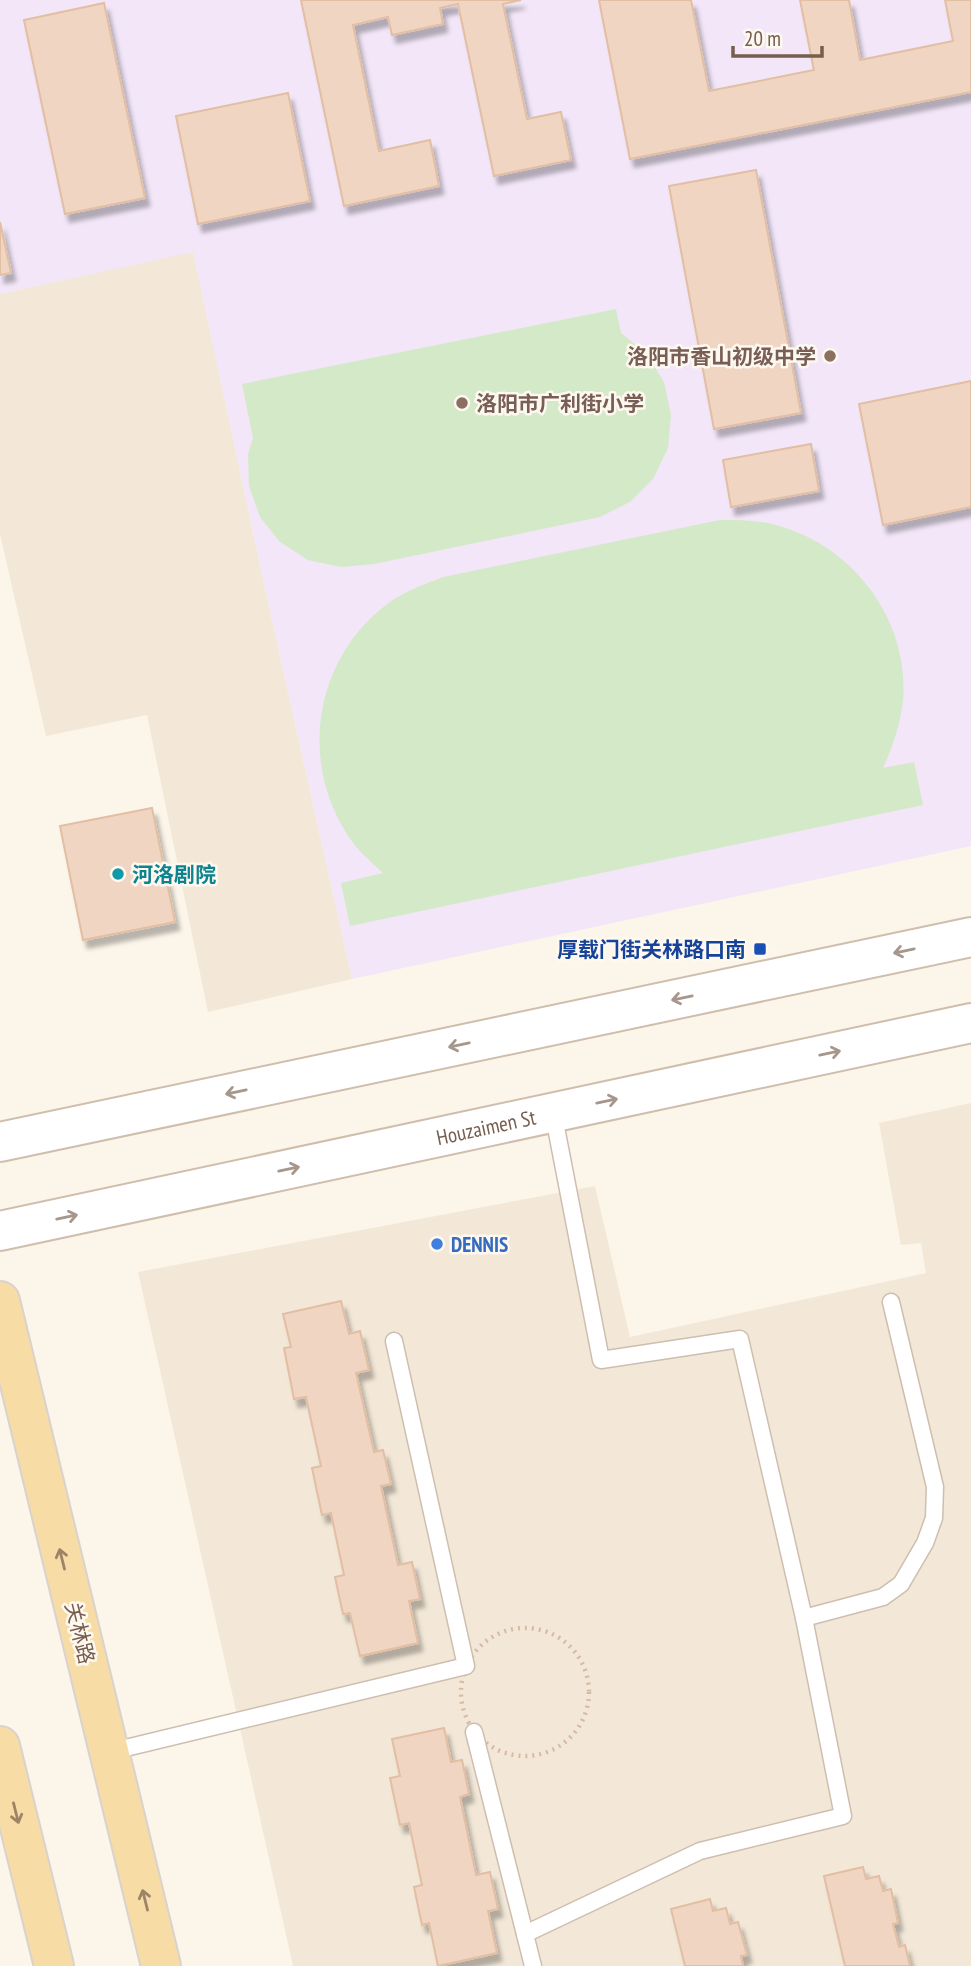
<svg xmlns="http://www.w3.org/2000/svg" width="971" height="1966" viewBox="0 0 971 1966" font-family="'PT Sans Narrow','Noto Sans SC',sans-serif">
<style>
.residential{fill:#f3e8d8}
.education{fill:#f2e6f8}
.green{fill:#d4e9c8}
.building{fill:#f0d6c2;stroke:#e2bea3;stroke-width:2;filter:url(#shadow)}
.lines{fill:none;stroke-linecap:round;stroke-linejoin:round}
.lane-casing{stroke:#cebeb0;stroke-width:19}
.secondary-casing{stroke:#d0bead;stroke-width:42}
.primary-casing{stroke:#d9d2cd;stroke-width:42}
.path{stroke:#d5baa5;stroke-width:4.5;stroke-dasharray:2 5;stroke-linecap:butt}
.lane{stroke:#fff;stroke-width:16}
.secondary{stroke:#fff;stroke-width:38}
.primary{stroke:#f7dca6;stroke-width:38}
.oneway{stroke:#a6968c}
.oneway2{stroke:#9d8368}
.education-dot{fill:#8d6e63;stroke:#fef9f0;stroke-width:2.5}
.culture-dot{fill:#0f9aa8;stroke:#fef9f0;stroke-width:2.5}
.transit-dot{fill:#1a4fb4;stroke:#fef9f0;stroke-width:2.5}
.shop-dot{fill:#3f7fe0;stroke:#fef9f0;stroke-width:2.5}
.labels{text-anchor:middle;dominant-baseline:central;stroke-width:5;stroke-linejoin:round;paint-order:stroke}
.education-label{font-size:21px;font-weight:bold;fill:#785e54;stroke:#fef9f0;text-anchor:end}
.culture-label{font-size:21px;font-weight:bold;fill:#0d838f;stroke:#fef9f0;text-anchor:start}
.transit-label{font-size:21px;font-weight:bold;fill:#164399;stroke:#fef9f0;text-anchor:end}
.street-label{font-size:21px;fill:#765d4e;stroke:#fef9f0}
.shop-label{font-size:21px;font-weight:bold;fill:#366cbe;stroke:#fef9f0;text-anchor:start}
</style>
<defs>
<filter id="shadow"><feDropShadow dx="4.5" dy="8" stdDeviation="2" flood-color="#0004"/></filter>
</defs>
<rect width="100%" height="100%" fill="#fcf5e9"/>
<!-- residential -->
<g class="residential">
<polygon points="193,251 268,602 352,979 208,1012 147,715 46,736 0,534 0,294"/>
<polygon points="971,1103 971,1966 293,1966 138,1272 595,1186 630,1337 926,1273 921,1243 901,1245 879,1123"/>
</g>
<!-- education -->
<polygon class="education" points="0,0 971,0 971,846 352,979 268,602 193,252 0,294"/>
<!-- green -->
<g class="green">
<polygon points="616,309 621,333 647,354 664,382 671,415 668,448 653,479 630,502 600,517 374,564 341,567 308,560 280,542 260,517 249,486 248,454 253,438 242,384"/>
<path d="M720 520C740 520 760 520 779 526 854 547 910 621 903 701 900 725 893 746 883 768L914 762 923 805 350 926 341 883 383 873C370 861 356 849 347 834 298 758 316 655 390 602 406 591 425 584 443 577Z"/>
</g>
<!-- building -->
<g class="building">
<polygon points="301,0 521,0 503,4 527,119 561,112 571,160 494,176 458,4 440,8 443,24 392,35 388,17 353,25 379,151 430,140 439,186 344,206"/>
<polygon points="599,0 691,0 709,91 814,70 800,0 849,0 860,60 953,41 945,0 971,0 971,92 630,159"/>
<polygon points="104,3 145,198 65,214 24,20"/>
<polygon points="288,93 310,201 198,224 176,116"/>
<polygon points="756,170 801,413 714,429 669,186"/>
<polygon points="0,222 11,273 0,275"/>
<polygon points="971,381 971,507 883,525 859,404"/>
<polygon points="811,444 819,491 731,507 723,460"/>
<polygon points="152,808 175,922 83,940 60,826"/>
<polygon points="341,1301 349,1334 360,1331 369,1370 356,1373 374,1452 383,1450 391,1484 381,1486 398,1565 412,1562 420,1599 409,1601 418,1643 360,1656 350,1613 343,1614 335,1577 344,1575 331,1513 322,1515 312,1468 321,1466 306,1397 294,1399 284,1348 291,1347 283,1314"/>
<polygon points="444,1728 451,1762 462,1760 469,1794 460,1797 476,1875 490,1872 498,1909 488,1911 497,1953 438,1966 429,1923 422,1925 414,1887 422,1885 409,1823 400,1825 390,1778 400,1776 392,1739"/>
<polygon points="863,1867 866,1879 879,1876 883,1891 891,1889 898,1923 893,1924 899,1947 905,1945 910,1966 845,1966 824,1876"/>
<polygon points="710,1899 713,1911 726,1908 730,1924 738,1922 747,1955 741,1956 743,1966 685,1966 671,1909"/>
</g>
<g class="lines">
<defs>
<g id="lane">
<polyline points="553,1112 601,1360 740,1339 804,1618"/>
<polyline points="474,1732 533,1966"/>
<polyline points="109,1752 466,1666 394,1341"/>
<polyline points="525,1934 700,1851 843,1816 804,1618 883,1597 901,1584 925,1543 934,1518 935,1487 891,1302"/>
</g>
<g id="secondary">
<polyline points="0,1142 971,937"/>
<path id="s1" d="M0 1231 971 1023"/>
</g>
<g id="primary">
<polyline points="0,1301 161,1966"/>
<polyline points="0,1746 54,1966"/>
</g>
</defs>
<!-- lane casing -->
<use href="#lane" class="lane-casing"/>
<!-- secondary casing -->
<use href="#secondary" class="secondary-casing"/>
<!-- primary casing -->
<use href="#primary" class="primary-casing"/>
<!-- path -->
<circle class="path" cx="525" cy="1692" r="64"/>
<!-- lane -->
<use href="#lane" class="lane"/>
<!-- secondary -->
<use href="#secondary" class="secondary"/>
<!-- primary -->
<use href="#primary" class="primary"/>
</g>
<!-- one-way arrows -->
<defs><path id="oneway-shaft" d="M-6 0H5M1.5-3L5.5 0L1.5 3" fill="none" stroke-width="1.6" stroke-linecap="round" stroke-linejoin="round" transform="scale(1.75)"/></defs>
<g class="oneway">
<use href="#oneway-shaft" transform="translate(904 951) rotate(168)"/>
<use href="#oneway-shaft" transform="translate(682 998) rotate(168)"/>
<use href="#oneway-shaft" transform="translate(459 1045) rotate(168)"/>
<use href="#oneway-shaft" transform="translate(830 1053) rotate(-12)"/>
<use href="#oneway-shaft" transform="translate(236 1092) rotate(168)"/>
<use href="#oneway-shaft" transform="translate(607 1101) rotate(-12)"/>
<use href="#oneway-shaft" transform="translate(289 1169) rotate(-12)"/>
<use href="#oneway-shaft" transform="translate(67 1217) rotate(-12)"/>
</g>
<g class="oneway2">
<use href="#oneway-shaft" transform="translate(62 1559) rotate(-104)"/>
<use href="#oneway-shaft" transform="translate(16 1813) rotate(76)"/>
<use href="#oneway-shaft" transform="translate(145 1900) rotate(-104)"/>
</g>
<!-- markers -->
<g class="education-dot">
<circle cx="830" cy="356" r="7"/>
<circle cx="462" cy="403" r="7"/>
</g>
<circle class="culture-dot" cx="118" cy="874" r="7"/>
<rect class="transit-dot" x="753" y="942" width="14" height="14" rx="3.5"/>
<circle class="shop-dot" cx="437" cy="1244" r="7"/>
<g class="labels">
<!-- education labels -->
<g class="education-label">
<text x="816" y="356">洛阳市香山初级中学</text>
<text x="476" y="403" text-anchor="start">洛阳市广利街小学</text>
</g>
<!-- culture labels -->
<g class="culture-label">
<text x="132" y="874">河洛剧院</text>
</g>
<!-- transit labels -->
<g class="transit-label">
<text x="746" y="949">厚载门街关林路口南</text>
</g>
<!-- street labels -->
<g class="street-label">
<text stroke="none"><textPath href="#s1" startOffset="497">Houzaimen St</textPath></text>
<text transform="translate(80 1633) rotate(76)">关林路</text>
</g>
<!-- shop labels -->
<g class="shop-label">
<text x="451" y="1244">DENNIS</text>
</g>
</g>
<!-- scale -->
<path d="M733 46v10h89v-10" fill="none" stroke="#765d4e" stroke-width="3.5"/>
<text x="744" y="46" font-size="21" fill="#765d4e" stroke="#fef9f0" stroke-width="5" paint-order="stroke">20 m</text>
</svg>
